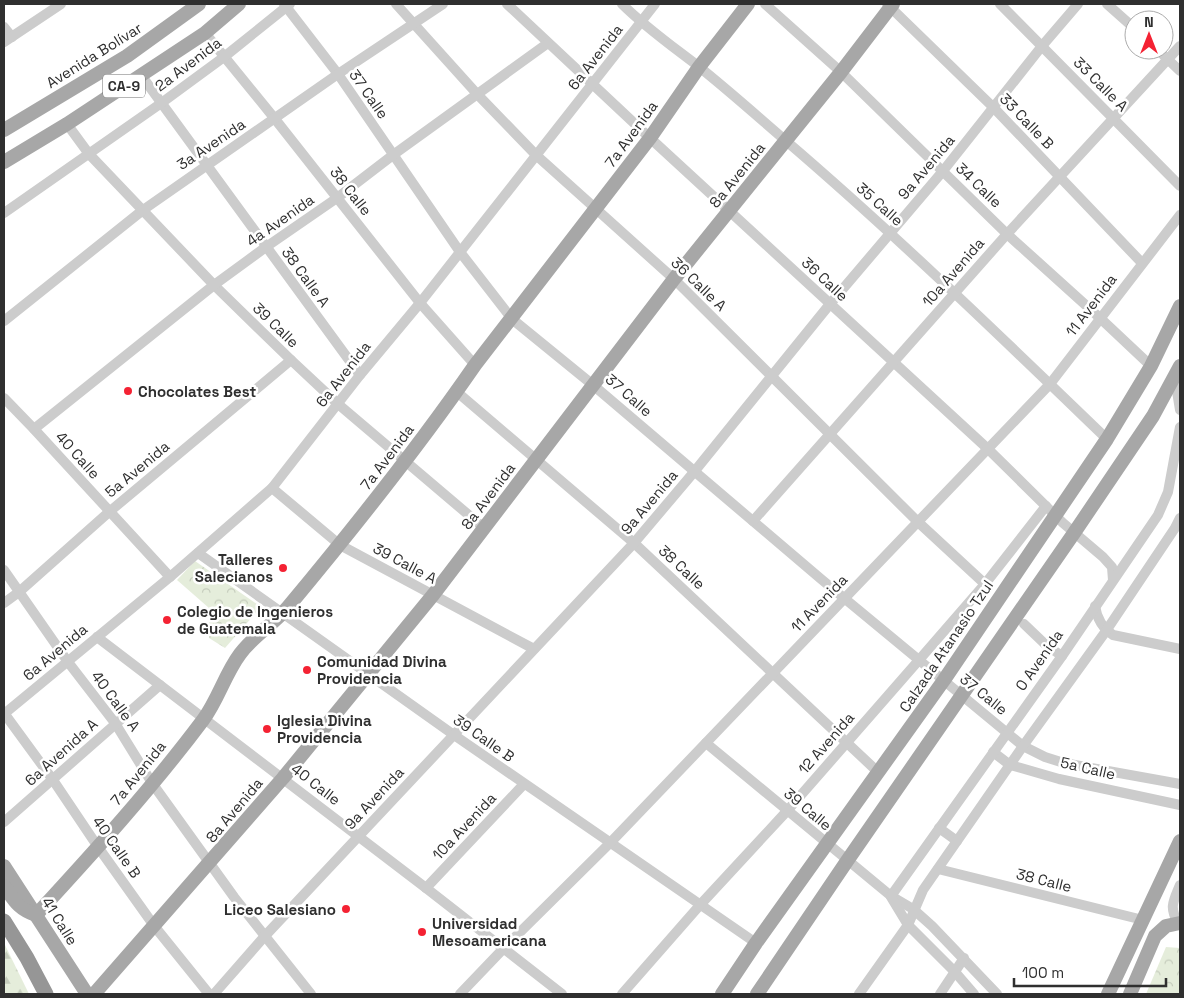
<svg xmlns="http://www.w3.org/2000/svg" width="1184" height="998" viewBox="0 0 1184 998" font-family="'Space Grotesk',sans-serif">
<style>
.forest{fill:url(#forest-firs)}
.park{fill:url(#park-crowns)}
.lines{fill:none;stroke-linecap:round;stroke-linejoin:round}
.minor{stroke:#ccc;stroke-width:10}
.major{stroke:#a7a7a7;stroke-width:14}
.highway{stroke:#969696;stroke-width:15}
.poi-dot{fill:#f42233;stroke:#fff;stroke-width:2}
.labels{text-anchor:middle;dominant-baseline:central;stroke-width:5;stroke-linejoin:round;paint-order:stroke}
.shield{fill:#fff;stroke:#6d6d6d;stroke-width:1}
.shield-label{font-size:14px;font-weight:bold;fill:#2f2f2f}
.street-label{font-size:15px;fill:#2f2f2f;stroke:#fff}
.poi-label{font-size:15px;font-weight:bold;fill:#2f2f2f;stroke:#fff;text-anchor:start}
</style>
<defs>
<pattern id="forest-firs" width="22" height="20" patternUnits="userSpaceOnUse" patternTransform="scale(1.25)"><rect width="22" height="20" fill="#e5eddb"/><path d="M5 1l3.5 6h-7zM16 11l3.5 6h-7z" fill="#c5ccbc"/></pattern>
<pattern id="park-crowns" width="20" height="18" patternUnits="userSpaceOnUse" patternTransform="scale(1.25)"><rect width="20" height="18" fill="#e5eddb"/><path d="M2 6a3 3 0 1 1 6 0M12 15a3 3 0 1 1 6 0" fill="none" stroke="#c5ccbc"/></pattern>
</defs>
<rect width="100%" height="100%" fill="#fff"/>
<!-- forest -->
<polygon class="forest" points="4,943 29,994 4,993"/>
<!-- park -->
<g class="park">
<polygon points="195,561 261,607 225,648 209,638 209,608 177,580"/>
<polygon points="1166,947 1180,948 1180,994 1146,994"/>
</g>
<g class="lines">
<!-- minor -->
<g class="minor">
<polyline points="284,4 338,74 460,252 512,319 593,385 821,579 1023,746 1045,757 1064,763 1180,784"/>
<polyline points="396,4 478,95 536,155 674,279 918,522 985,584"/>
<polyline points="507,4 650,138 988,449 1063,523 1103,557 1112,567 1113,580"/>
<path d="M622 4C645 27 672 46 698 66 728 90 756 115 785 140 896 235 1001 337 1107 439"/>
<polyline points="765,4 841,72 1007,234 1100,318 1151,366"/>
<polyline points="887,4 994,108 1142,263"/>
<polyline points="1000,4 1180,186"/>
<polyline points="1107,4 1134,28"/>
<polyline points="4,27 12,37"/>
<polyline points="205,33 275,119 420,303 475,365"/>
<polyline points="4,42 61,4"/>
<polyline points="1158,50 1180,71"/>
<polyline points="141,75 360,375"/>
<polyline points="67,124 89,154 214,285 291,360 338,404 484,528"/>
<polyline points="4,213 160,104 224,57 290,4"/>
<polyline points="4,321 143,210 338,74 443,4"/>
<polyline points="1175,379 1180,410"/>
<polyline points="457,392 634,543 878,772"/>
<polyline points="4,398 34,429 170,577"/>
<polyline points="34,429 214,285 266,247 337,198 393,155 548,43"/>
<polyline points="272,488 340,545 534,649"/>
<polyline points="753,521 1007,234 1180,46"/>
<polyline points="198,553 454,735 756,943"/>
<polyline points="4,570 68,662 115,723 152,783 234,897 311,994"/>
<polyline points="4,603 19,592 109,512 291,360"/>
<path d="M1095 606C1097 619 1102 628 1113 635L1180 649"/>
<polyline points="1024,624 1046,645 1062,656"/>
<polyline points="97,637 426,888 562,994"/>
<polyline points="4,713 53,780 98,847 155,927 209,994"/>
<polyline points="4,714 170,577 272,488 360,375 420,303 655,4"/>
<polyline points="706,743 891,896 913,909 932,926 997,994"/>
<polyline points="993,752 1010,765 1021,768 1059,779 1180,805"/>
<polyline points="4,822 160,685"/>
<polyline points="939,828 957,841"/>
<polyline points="938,869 1143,920"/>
<polyline points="426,888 524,784"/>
<polyline points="891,896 1062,656 1158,515 1168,492 1180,427"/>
<polyline points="891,897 908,925 955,972 974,994"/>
<path d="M1178 923C1169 907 1173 902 1180 885"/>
<polyline points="214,994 264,937 634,543 694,472 830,304 943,171 1042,46 1078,4"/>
<polyline points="460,994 504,948 610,843 1050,384 1180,215"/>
<polyline points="622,994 700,905 787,811 919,660 985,584 1046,506"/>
<polyline points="859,994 908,925 923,890 1023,746 1106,631 1175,528 1180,518"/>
<polyline points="940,994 964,958"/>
</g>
<!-- major -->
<g class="major">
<polyline points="4,130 127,56 199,4"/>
<polyline points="4,162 67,124 205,33 239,4"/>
<polyline points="4,866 87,994"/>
<path d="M4 886C14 900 18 909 36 915 94 852 152 788 203 720 218 700 225 674 240 654 254 635 274 624 288 607 353 529 417 449 475 365L650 138 699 67 748 4"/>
<polyline points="94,994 283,778 433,595 674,279 841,72 893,4"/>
<polyline points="722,994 756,943 944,680 1107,439 1151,366 1180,306"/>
<polyline points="757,994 847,861 1074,533 1153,416 1180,366"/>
<polyline points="1108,994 1180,841"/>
<polyline points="1130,994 1155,936 1166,926 1180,923"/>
</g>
<!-- highway -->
<polyline class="highway" points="4,921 27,958 46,994"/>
</g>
<!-- markers -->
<g class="poi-dot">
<circle cx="128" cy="391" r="5"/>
<circle cx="283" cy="568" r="5"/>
<circle cx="167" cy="620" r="5"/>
<circle cx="307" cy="670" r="5"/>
<circle cx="267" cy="729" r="5"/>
<circle cx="346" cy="909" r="5"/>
<circle cx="422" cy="932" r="5"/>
</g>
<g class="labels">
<!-- shield labels -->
<rect class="shield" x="103" y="74.5" width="42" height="23" rx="4"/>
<g class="shield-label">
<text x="124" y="86">CA-9</text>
</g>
<!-- street labels -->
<g class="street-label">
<text transform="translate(94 55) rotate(-32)">Avenida Bolívar</text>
<text transform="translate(595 57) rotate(-52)">6a Avenida</text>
<text transform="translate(188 64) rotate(-37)">2a Avenida</text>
<text transform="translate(1101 84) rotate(45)">33 Calle A</text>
<text transform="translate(369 94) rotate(55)">37 Calle</text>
<text transform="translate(1027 121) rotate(46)">33 Calle B</text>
<text transform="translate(631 134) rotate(-54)">7a Avenida</text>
<text transform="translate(211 144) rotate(-34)">3a Avenida</text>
<text transform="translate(926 167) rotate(-50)">9a Avenida</text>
<text transform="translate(737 175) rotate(-51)">8a Avenida</text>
<text transform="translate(979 185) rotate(44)">34 Calle</text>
<text transform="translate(351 191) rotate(52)">38 Calle</text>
<text transform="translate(880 204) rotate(42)">35 Calle</text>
<text transform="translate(280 220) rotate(-35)">4a Avenida</text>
<text transform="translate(953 272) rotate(-49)">10a Avenida</text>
<text transform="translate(306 277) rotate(54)">38 Calle A</text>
<text transform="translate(825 279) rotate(43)">36 Calle</text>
<text transform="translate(699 284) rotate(44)">36 Calle A</text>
<text transform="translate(1091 305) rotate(-53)">11 Avenida</text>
<text transform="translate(276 325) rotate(44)">39 Calle</text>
<text transform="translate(343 374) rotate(-52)">6a Avenida</text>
<text transform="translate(629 395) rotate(41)">37 Calle</text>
<text transform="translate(78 455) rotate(48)">40 Calle</text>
<text transform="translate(387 457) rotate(-53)">7a Avenida</text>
<text transform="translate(137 469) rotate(-40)">5a Avenida</text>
<text transform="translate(488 496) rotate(-53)">8a Avenida</text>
<text transform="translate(649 502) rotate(-50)">9a Avenida</text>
<text transform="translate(405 563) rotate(28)">39 Calle A</text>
<text transform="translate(682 567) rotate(43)">38 Calle</text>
<text transform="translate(819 603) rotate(-46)">11 Avenida</text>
<text transform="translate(946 646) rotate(-56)">Calzada Atanasio Tzul</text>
<text transform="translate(55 652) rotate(-40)">6a Avenida</text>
<text transform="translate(1039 660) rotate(-55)">0 Avenida</text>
<text transform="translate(984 694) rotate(39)">37 Calle</text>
<text transform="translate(116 701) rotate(54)">40 Calle A</text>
<text transform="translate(484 738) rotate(35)">39 Calle B</text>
<text transform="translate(826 743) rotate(-49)">12 Avenida</text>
<text transform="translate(61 752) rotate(-42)">6a Avenida A</text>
<text transform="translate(1088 768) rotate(13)">5a Calle</text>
<text transform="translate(138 773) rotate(-51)">7a Avenida</text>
<text transform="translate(316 784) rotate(38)">40 Calle</text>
<text transform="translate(374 798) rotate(-47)">9a Avenida</text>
<text transform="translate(808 809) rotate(40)">39 Calle</text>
<text transform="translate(234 810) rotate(-50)">8a Avenida</text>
<text transform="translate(464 826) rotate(-47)">10a Avenida</text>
<text transform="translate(117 847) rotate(55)">40 Calle B</text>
<text transform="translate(1044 880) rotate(14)">38 Calle</text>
<text transform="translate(60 921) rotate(58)">41 Calle</text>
</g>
<!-- poi labels -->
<g class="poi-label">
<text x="138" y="391">Chocolates Best</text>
<text x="273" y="559" text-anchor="end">Talleres<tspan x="273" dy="17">Salecianos</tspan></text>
<text x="177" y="611">Colegio de Ingenieros<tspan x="177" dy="17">de Guatemala</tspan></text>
<text x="317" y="661">Comunidad Divina<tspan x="317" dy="17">Providencia</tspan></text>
<text x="277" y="720">Iglesia Divina<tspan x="277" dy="17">Providencia</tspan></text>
<text x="336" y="909" text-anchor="end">Liceo Salesiano</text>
<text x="432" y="923">Universidad<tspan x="432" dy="17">Mesoamericana</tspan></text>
</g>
</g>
<!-- border -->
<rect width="1184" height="998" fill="none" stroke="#2f2f2f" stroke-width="10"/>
<!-- north arrow -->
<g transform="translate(1149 35)"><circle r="24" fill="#ffffff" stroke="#acacac"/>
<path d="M0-4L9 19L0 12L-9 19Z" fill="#f42233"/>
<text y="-8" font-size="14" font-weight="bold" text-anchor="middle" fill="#2f2f2f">N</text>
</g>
<!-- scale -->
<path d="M1014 978v8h152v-8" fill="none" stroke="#2f2f2f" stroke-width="2.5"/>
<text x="1022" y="978" font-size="15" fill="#2f2f2f" stroke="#ffffff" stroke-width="4" paint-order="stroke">100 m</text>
</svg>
